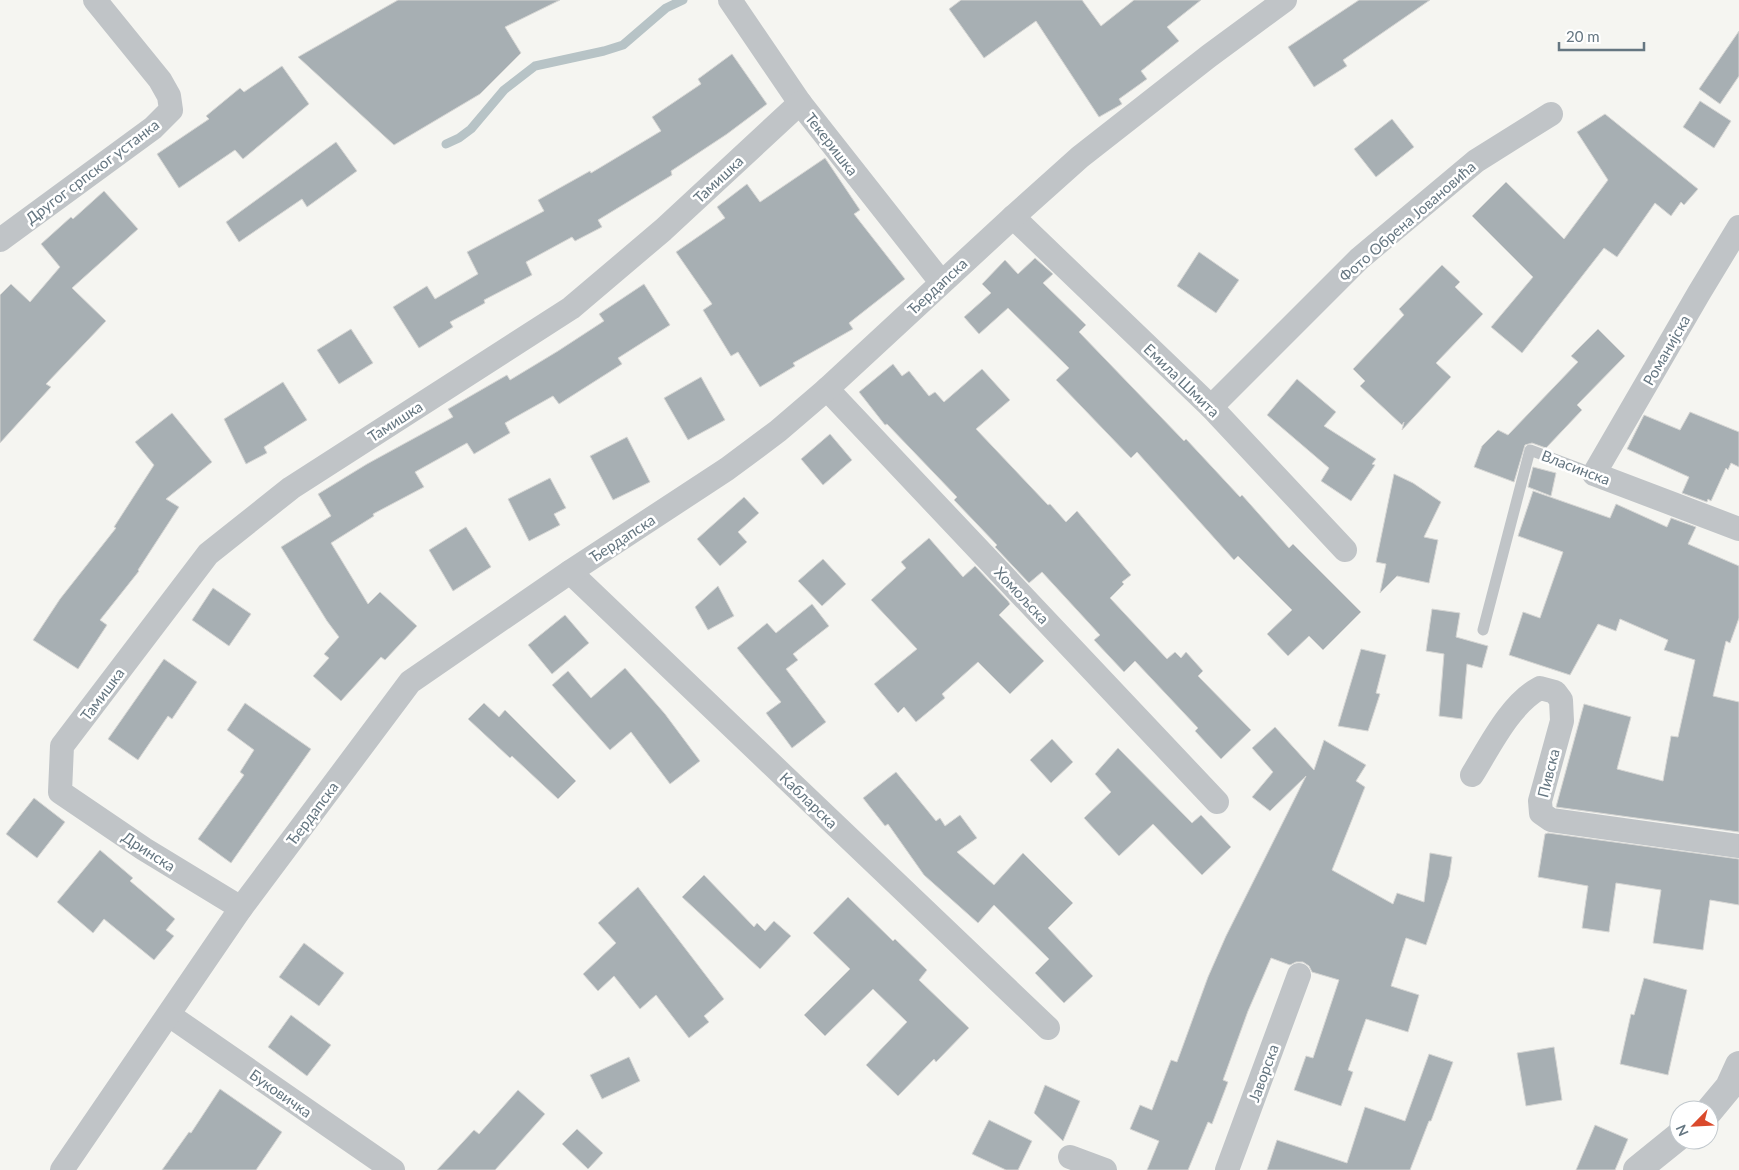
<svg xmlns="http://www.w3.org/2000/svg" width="1739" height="1170" viewBox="0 0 1739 1170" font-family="Lato,sans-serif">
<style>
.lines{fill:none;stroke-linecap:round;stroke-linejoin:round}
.stream{stroke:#b7c3c6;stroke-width:9}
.building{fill:#a7afb3;stroke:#d6d6d4}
.service{stroke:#c0c4c7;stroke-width:11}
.minor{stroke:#c0c4c7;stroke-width:24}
.tertiary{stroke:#c0c4c7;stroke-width:28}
.labels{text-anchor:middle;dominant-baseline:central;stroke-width:5;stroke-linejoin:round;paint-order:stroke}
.street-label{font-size:15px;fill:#657681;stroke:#fff}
</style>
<rect width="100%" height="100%" fill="#f5f5f1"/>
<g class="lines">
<!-- stream -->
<polyline class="stream" points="446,144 459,138 471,129 504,90 535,66 604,51 623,45 666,8 683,0"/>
</g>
<!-- building -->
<g class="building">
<polygon points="398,0 560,0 505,27 521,53 480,94 394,145 298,57"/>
<polygon points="961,0 1082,0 1101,26 1134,0 1201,0 1167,27 1179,41 1141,71 1147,79 1119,99 1122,104 1099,117 1036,21 984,58 949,9"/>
<polygon points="1359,0 1430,0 1343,60 1347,66 1314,87 1288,47"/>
<polygon points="1739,31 1739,76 1720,104 1699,89"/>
<polygon points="732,54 767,104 727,134 671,171 672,175 598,220 602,227 575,241 572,237 526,262 532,275 484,300 485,303 450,322 453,327 419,348 393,307 427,286 435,299 478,274 467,252 544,211 538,200 590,171 591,173 661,131 652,117 701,84 698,79"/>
<polygon points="282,66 309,104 243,159 235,150 179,188 157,154 209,119 206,116 240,88 244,92"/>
<polygon points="1700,101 1731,121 1714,148 1683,127"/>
<polygon points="1605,114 1698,189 1684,205 1681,202 1671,216 1655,203 1617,257 1604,248 1522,353 1491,327 1533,277 1472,216 1506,182 1564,239 1608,180 1577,132"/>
<polygon points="1392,119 1414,147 1376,177 1354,149"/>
<polygon points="336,142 357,171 307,207 302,199 239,242 226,222"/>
<polygon points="825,158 860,210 854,214 905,279 849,323 853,329 793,363 795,366 760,387 738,352 731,356 703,310 712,304 676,252 725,218 717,207 747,184 760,202"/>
<polygon points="104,191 138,229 72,288 106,321 46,384 51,387 0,443 0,295 11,284 30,302 60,267 41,244 71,217 73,219"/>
<polygon points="1199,252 1239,280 1216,313 1177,286"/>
<polygon points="1035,258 1053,274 1043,283 1086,325 1079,332 1184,441 1186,439 1240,497 1242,495 1289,548 1293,544 1361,612 1323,650 1309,636 1288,656 1267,634 1292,610 1238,556 1234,560 1137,452 1131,458 1056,380 1069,368 1008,308 979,334 964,317 991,293 982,284 1005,260 1018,274"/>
<polygon points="1442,265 1460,282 1455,287 1483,314 1436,363 1451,377 1402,430 1404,422 1402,425 1360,386 1365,381 1353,369 1404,315 1399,309"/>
<polygon points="644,284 670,325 618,358 622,364 559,404 553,396 505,423 510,433 474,454 467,443 415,472 424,487 373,514 374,516 331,543 368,604 380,592 417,626 385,660 381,657 341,701 313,676 329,658 324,654 339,637 327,621 281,547 331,516 318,494 367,464 453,417 448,409 507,375 510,380 558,351 604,321 599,314"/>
<polygon points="351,329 373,363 339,384 317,350"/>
<polygon points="1598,329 1625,356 1577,405 1582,410 1546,448 1532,443 1525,445 1514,482 1474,467 1482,446 1498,430 1508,435 1578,362 1571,356"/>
<polygon points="893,364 902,376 909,371 929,396 935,392 944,402 982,369 1010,400 976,429 1048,505 1050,504 1066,522 1077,511 1131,575 1122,582 1124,584 1110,598 1167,659 1175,652 1181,658 1186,652 1203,671 1198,676 1251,730 1221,759 1195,731 1198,728 1135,661 1124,672 1094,640 1100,635 1042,572 1029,583 995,547 997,545 954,500 957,497 887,424 885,425 859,392"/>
<polygon points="701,377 725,420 688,440 664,398"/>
<polygon points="1297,379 1336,412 1324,426 1376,459 1372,464 1375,465 1351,501 1321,481 1329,468 1267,415"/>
<polygon points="283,382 307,420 264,447 267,453 246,464 224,419"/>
<polygon points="1690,412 1739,432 1739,467 1731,463 1728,470 1726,468 1711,501 1708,499 1707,502 1682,493 1689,477 1627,449 1644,415 1680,430"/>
<polygon points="172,413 212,462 166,499 179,507 138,570 139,571 100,620 107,625 78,669 33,640 60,599 116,528 114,527 154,465 135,442"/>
<polygon points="830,434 852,460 823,485 801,459"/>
<polygon points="627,437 650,482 613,500 590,456"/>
<polygon points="1533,467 1556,473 1551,496 1528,487"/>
<polygon points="1394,474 1413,483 1441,502 1424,537 1438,540 1429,583 1397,576 1380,593 1386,564 1376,562"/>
<polygon points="550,478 566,508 554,514 560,525 529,541 508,499"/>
<polygon points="1533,491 1610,518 1616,504 1667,527 1671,518 1696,527 1688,544 1739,566 1739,618 1730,643 1726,641 1713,696 1739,702 1739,832 1556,807 1584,704 1631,717 1617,769 1663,781 1671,736 1678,737 1695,660 1664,650 1668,640 1620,619 1616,631 1598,624 1570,675 1509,655 1523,612 1540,618 1563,552 1518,536"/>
<polygon points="744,497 759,513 738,532 747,542 720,566 697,539"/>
<polygon points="466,527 491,567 453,591 429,550"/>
<polygon points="929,538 963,577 975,566 1008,601 1010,604 999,615 1044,661 1010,694 978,662 942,694 945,698 916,722 904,707 898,713 874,684 917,649 871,600 906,568 901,562"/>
<polygon points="823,559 846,584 822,606 798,581"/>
<polygon points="718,586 734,616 708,630 695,607"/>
<polygon points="213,588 251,614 229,646 192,620"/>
<polygon points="812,604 829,626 793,654 798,660 786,669 826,722 792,748 766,713 781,702 737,648 767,623 776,633"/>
<polygon points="1432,609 1460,613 1456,637 1488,646 1482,668 1467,664 1462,719 1439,716 1444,654 1426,651"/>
<polygon points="565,615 589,643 552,674 528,645"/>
<polygon points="1361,649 1386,655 1376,693 1380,694 1368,731 1338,726"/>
<polygon points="164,659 197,682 172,719 168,716 138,760 108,739"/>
<polygon points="625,668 665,714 700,761 670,784 631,732 610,750 552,685 568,671 591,698"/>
<polygon points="245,703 311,749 231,863 198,839 244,775 240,772 254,750 227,730"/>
<polygon points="484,703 499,717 505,710 576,781 558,799 512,756 510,758 468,719"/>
<polygon points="1275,727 1314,770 1324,740 1366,765 1356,781 1365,787 1332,870 1393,904 1397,893 1424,902 1430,853 1452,857 1449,877 1426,945 1406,938 1391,986 1419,995 1408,1032 1366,1019 1348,1070 1353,1072 1341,1106 1294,1090 1306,1056 1313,1058 1339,980 1312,972 1309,966 1303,962 1296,962 1290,965 1271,958 1248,1011 1223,1080 1228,1082 1212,1124 1208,1122 1188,1170 1147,1170 1159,1141 1130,1129 1140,1105 1152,1110 1171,1060 1177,1062 1208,977 1226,936 1306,776 1270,811 1252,797 1273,772 1252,748"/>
<polygon points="1052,739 1073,762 1051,783 1030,760"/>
<polygon points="1118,748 1192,823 1201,815 1231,847 1202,875 1153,824 1119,856 1084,818 1111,792 1095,774"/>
<polygon points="896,772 936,821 940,818 945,826 960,815 977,838 957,852 994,885 1023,853 1073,903 1048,928 1093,976 1064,1003 1035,973 1049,959 994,905 978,923 924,875 888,824 885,826 863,798"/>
<polygon points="34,798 65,822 37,858 6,834"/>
<polygon points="1548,833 1739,859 1739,905 1710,900 1703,950 1653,943 1661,890 1616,883 1609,932 1582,928 1588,886 1538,877 1545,834"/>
<polygon points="100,850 133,878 130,881 175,919 166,930 174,936 154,960 104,919 93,933 57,902"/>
<polygon points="704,875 754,927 757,923 765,931 774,921 791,936 760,969 682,897"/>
<polygon points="638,887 724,999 704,1016 709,1022 689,1038 656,995 640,1009 614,976 598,991 583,974 616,943 598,923"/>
<polygon points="848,897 893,941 895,939 927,970 919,980 969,1028 936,1062 934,1059 898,1096 866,1065 907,1022 873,989 825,1036 804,1015 850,969 813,933"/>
<polygon points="304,943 344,973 319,1006 279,977"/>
<polygon points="1644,978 1687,990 1668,1075 1620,1064 1631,1014 1634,1015"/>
<polygon points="291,1015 331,1045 307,1076 268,1047"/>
<polygon points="1554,1047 1562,1100 1526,1106 1517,1053"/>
<polygon points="1429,1054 1453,1062 1431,1121 1429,1121 1410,1170 1267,1170 1277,1140 1347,1163 1365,1107 1405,1121"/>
<polygon points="629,1057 640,1081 602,1099 590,1075"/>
<polygon points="1045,1085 1080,1101 1063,1141 1034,1113"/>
<polygon points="220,1089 282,1132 256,1170 162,1170 189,1132 191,1133"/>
<polygon points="518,1090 545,1114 495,1170 437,1170 474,1130 479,1134"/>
<polygon points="989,1120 1032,1141 1018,1170 1006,1170 972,1154"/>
<polygon points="1595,1125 1628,1139 1615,1170 1576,1170"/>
<polygon points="577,1129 603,1153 588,1169 562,1144"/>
</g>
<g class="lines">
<!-- service -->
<polyline class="service" points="1483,630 1530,450 1594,474"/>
<!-- minor -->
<g class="minor">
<polyline points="730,0 800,103 941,282"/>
<polyline points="1013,217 1211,407 1345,550"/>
<polyline points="1739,227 1699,293 1594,474 1739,529"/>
<polyline points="0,240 153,128 171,110 169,96 160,80 95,0"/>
<polyline points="827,389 1217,802"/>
<polyline points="1211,407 1359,259 1476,161 1551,114"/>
<polyline points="570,572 1048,1028"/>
<path d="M1472 775C1490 746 1510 704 1540 688L1555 692 1561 700 1562 721 1540 801 1541 813 1551 820 1739 846"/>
<polyline points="241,908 144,849 60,792 62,746 208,554 291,488 571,308 663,230 800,103"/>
<polyline points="169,1015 393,1170"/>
<polyline points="1070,1157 1105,1170"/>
<polyline points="62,1170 241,908 410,682 570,572 727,469 778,431 827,389 1013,217 1080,157 1209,56 1285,0"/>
<polyline points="1227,1170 1299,975"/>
</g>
<!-- tertiary -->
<g class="tertiary">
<polyline points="1709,1111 1729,1087 1739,1065"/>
<polyline points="1637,1170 1679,1136"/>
</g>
</g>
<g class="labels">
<!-- street labels -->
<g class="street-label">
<text transform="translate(832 144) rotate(52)">Текеришка</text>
<text transform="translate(92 171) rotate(-37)">Другог српског устанка</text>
<text transform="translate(718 179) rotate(-43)">Тамишка</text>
<text transform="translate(1407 221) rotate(-41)">Фото Обрена Јовановића</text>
<text transform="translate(937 286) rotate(-43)">Ђердапска</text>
<text transform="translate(1666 350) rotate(-60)">Романијска</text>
<text transform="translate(1182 380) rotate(44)">Емила Шмита</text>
<text transform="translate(395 421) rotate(-33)">Тамишка</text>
<text transform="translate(1576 467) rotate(21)">Власинска</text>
<text transform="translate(622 538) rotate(-33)">Ђердапска</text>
<text transform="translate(1022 595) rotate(47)">Хомољска</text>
<text transform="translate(102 694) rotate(-53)">Тамишка</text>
<text transform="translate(1548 773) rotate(-76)">Пивска</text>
<text transform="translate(809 800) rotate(44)">Кабларска</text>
<text transform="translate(312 813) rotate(-53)">Ђердапска</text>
<text transform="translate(149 851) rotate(33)">Дринска</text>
<text transform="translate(1263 1073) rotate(-70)">Јаворска</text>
<text transform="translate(281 1093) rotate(35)">Буковичка</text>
</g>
</g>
<!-- north arrow -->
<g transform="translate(1694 1125) rotate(246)"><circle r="24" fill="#ffffff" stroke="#c1c8cd"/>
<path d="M0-4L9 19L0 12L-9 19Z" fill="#da4a2c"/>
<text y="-8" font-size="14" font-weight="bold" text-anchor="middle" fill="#657681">N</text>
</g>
<!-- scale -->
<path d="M1559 42v8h85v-8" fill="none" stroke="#657681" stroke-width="2.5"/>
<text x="1566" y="42" font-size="15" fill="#657681" stroke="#ffffff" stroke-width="4" paint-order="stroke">20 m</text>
</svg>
